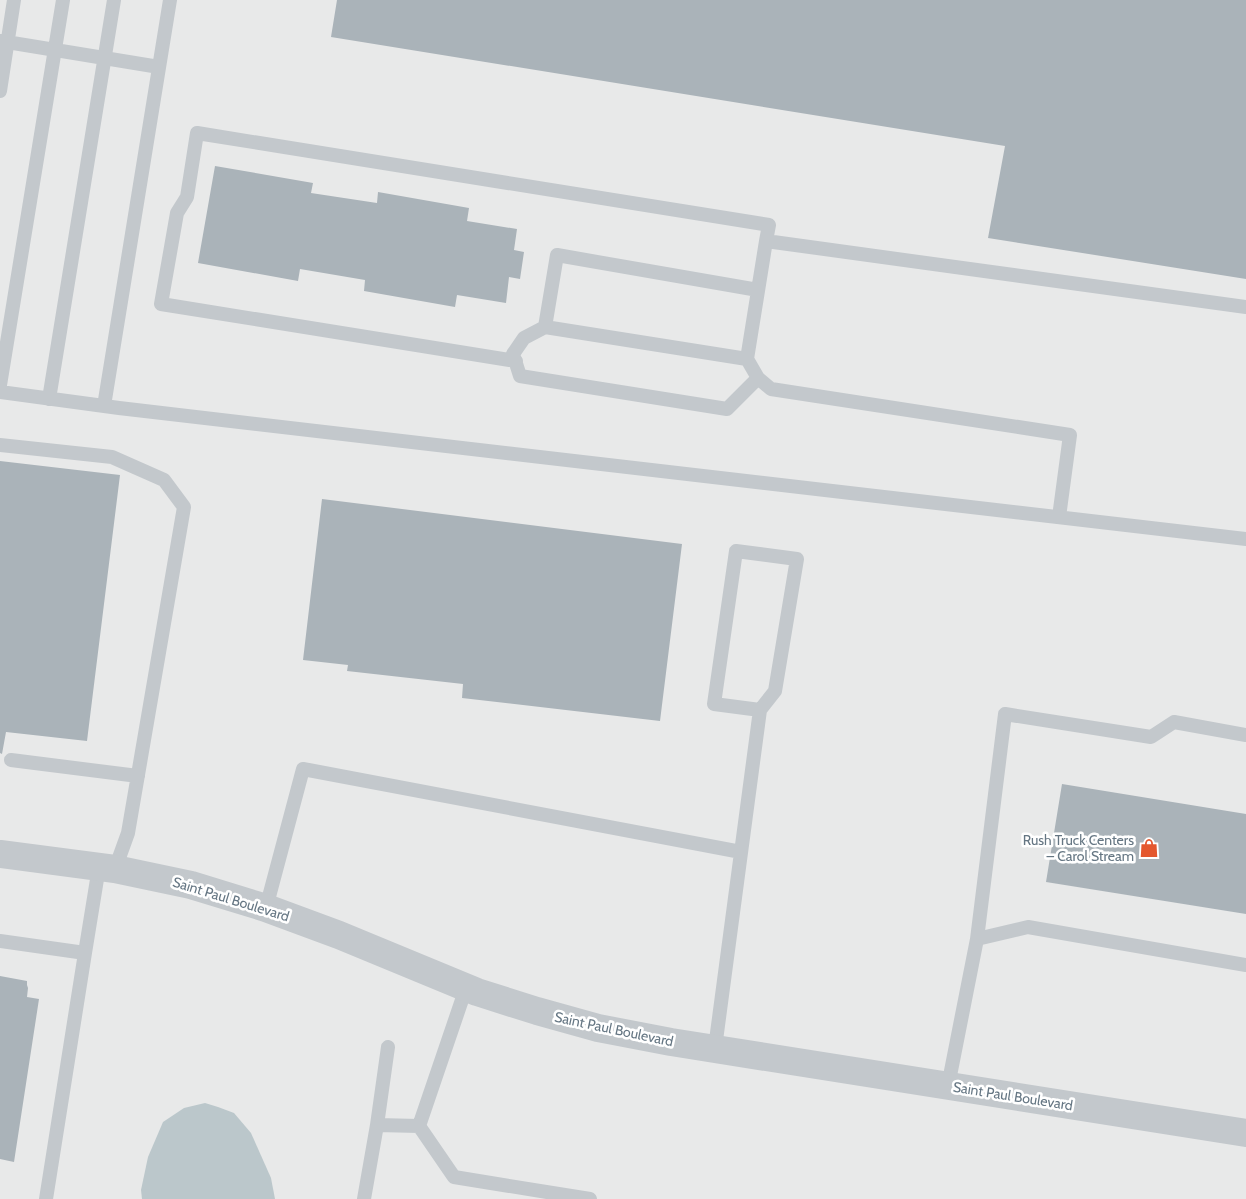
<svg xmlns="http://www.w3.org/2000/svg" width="1246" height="1199" font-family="Cabin,sans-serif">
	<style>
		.built { fill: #e8e9e9 }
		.water { fill: #bbc7cb }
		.building { fill: #aab3b9 }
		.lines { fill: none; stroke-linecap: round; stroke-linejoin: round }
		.lane { stroke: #c3c8cc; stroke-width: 14 }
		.street { stroke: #c3c8cc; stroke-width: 28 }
		.labels { text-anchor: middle; stroke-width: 5; stroke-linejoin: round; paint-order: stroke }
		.poi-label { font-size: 14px; fill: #657683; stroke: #fff; text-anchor: end }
		.street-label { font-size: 14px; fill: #657683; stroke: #fff }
	</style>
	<rect width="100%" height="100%" fill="#fafaf8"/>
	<!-- built -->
	<path class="built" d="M 0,0 L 1246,0 L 1246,1199 L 0,1199 Z"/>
	<!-- water -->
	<path class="water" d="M 205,1103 L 218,1107 L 234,1113 L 251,1133 L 271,1178 L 275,1199 L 142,1199 L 141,1190 L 148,1157 L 163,1122 L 184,1108 Z"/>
	<!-- building -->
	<path class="building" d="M 337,0 L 1246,0 L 1246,279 L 988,238 L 1005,146 L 331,37 Z
		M 215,166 L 313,183 L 311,193 L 377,203 L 378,192 L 469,208 L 467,221 L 517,229 L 514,250 L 524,252 L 520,279 L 509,277 L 506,303 L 457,295 L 455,307 L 364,291 L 365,280 L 300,269 L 298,281 L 198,263 Z
		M 0,461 L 120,475 L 87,741 L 6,732 L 2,754 L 0,753 Z
		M 322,499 L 682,544 L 660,721 L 462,698 L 463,684 L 347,671 L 348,665 L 303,660 Z
		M 1062,784 L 1246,814 L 1246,914 L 1046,882 Z
		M 0,976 L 27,981 L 27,985 L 28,988 L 27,997 L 39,999 L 14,1162 L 0,1159 Z"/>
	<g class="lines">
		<!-- lane -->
		<path class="lane" d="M 0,41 L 159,67
			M 0,91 L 14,0
			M 545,327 L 524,338 L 513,354 L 520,376 L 727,409 L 758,378
			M 747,359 L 545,327 L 557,255 L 758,290
			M 516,361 L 161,304 L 177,213 L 187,197 L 197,133 L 769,225 L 766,241
			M 0,385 L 63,0
			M 0,392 L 119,408 L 1246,539
			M 49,399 L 114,0
			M 104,406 L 170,0
			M 0,445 L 112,457 L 164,480 L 184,507 L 128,833 L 115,869
			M 1059,517 L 1070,435 L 771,389 L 758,378 L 747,359 L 766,241 L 1246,307
			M 11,760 L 138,776
			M 266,908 L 303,769 L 741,852
			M 977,939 L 1028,927 L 1246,965
			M 0,941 L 85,953 L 99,867
			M 466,988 L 419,1126 L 454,1177 L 590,1199
			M 715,1048 L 760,710 L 714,704 L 736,551 L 797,559 L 775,691 L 760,710
			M 948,1086 L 977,939 L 1005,714 L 1151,737 L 1174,722 L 1246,735
			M 377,1125 L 388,1047
			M 46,1199 L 85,953
			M 364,1199 L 377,1125 L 419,1126"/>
		<!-- street -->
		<path class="street" d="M 0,854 L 115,869 L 191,885 L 266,908 L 339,935 L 477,992 L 537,1011 L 598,1028 L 671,1042 L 1246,1133"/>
	</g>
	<!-- icons -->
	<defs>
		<g id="shop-bare" transform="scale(1.5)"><path d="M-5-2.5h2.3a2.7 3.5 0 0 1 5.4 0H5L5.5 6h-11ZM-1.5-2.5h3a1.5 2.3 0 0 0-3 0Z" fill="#e4572e" stroke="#fff" stroke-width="2.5" paint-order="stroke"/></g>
	</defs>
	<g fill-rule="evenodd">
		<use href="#shop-bare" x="1149" y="848"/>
	</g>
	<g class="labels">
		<!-- poi labels -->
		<g class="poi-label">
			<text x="1134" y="845">Rush Truck Centers<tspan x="1134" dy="16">– Carol Stream</tspan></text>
		</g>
		<!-- street labels -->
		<g class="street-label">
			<text transform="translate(231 899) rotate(17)" y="5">Saint Paul Boulevard</text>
			<text transform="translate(614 1029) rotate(12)" y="5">Saint Paul Boulevard</text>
			<text transform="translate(1013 1096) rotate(9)" y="5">Saint Paul Boulevard</text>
		</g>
	</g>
</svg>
